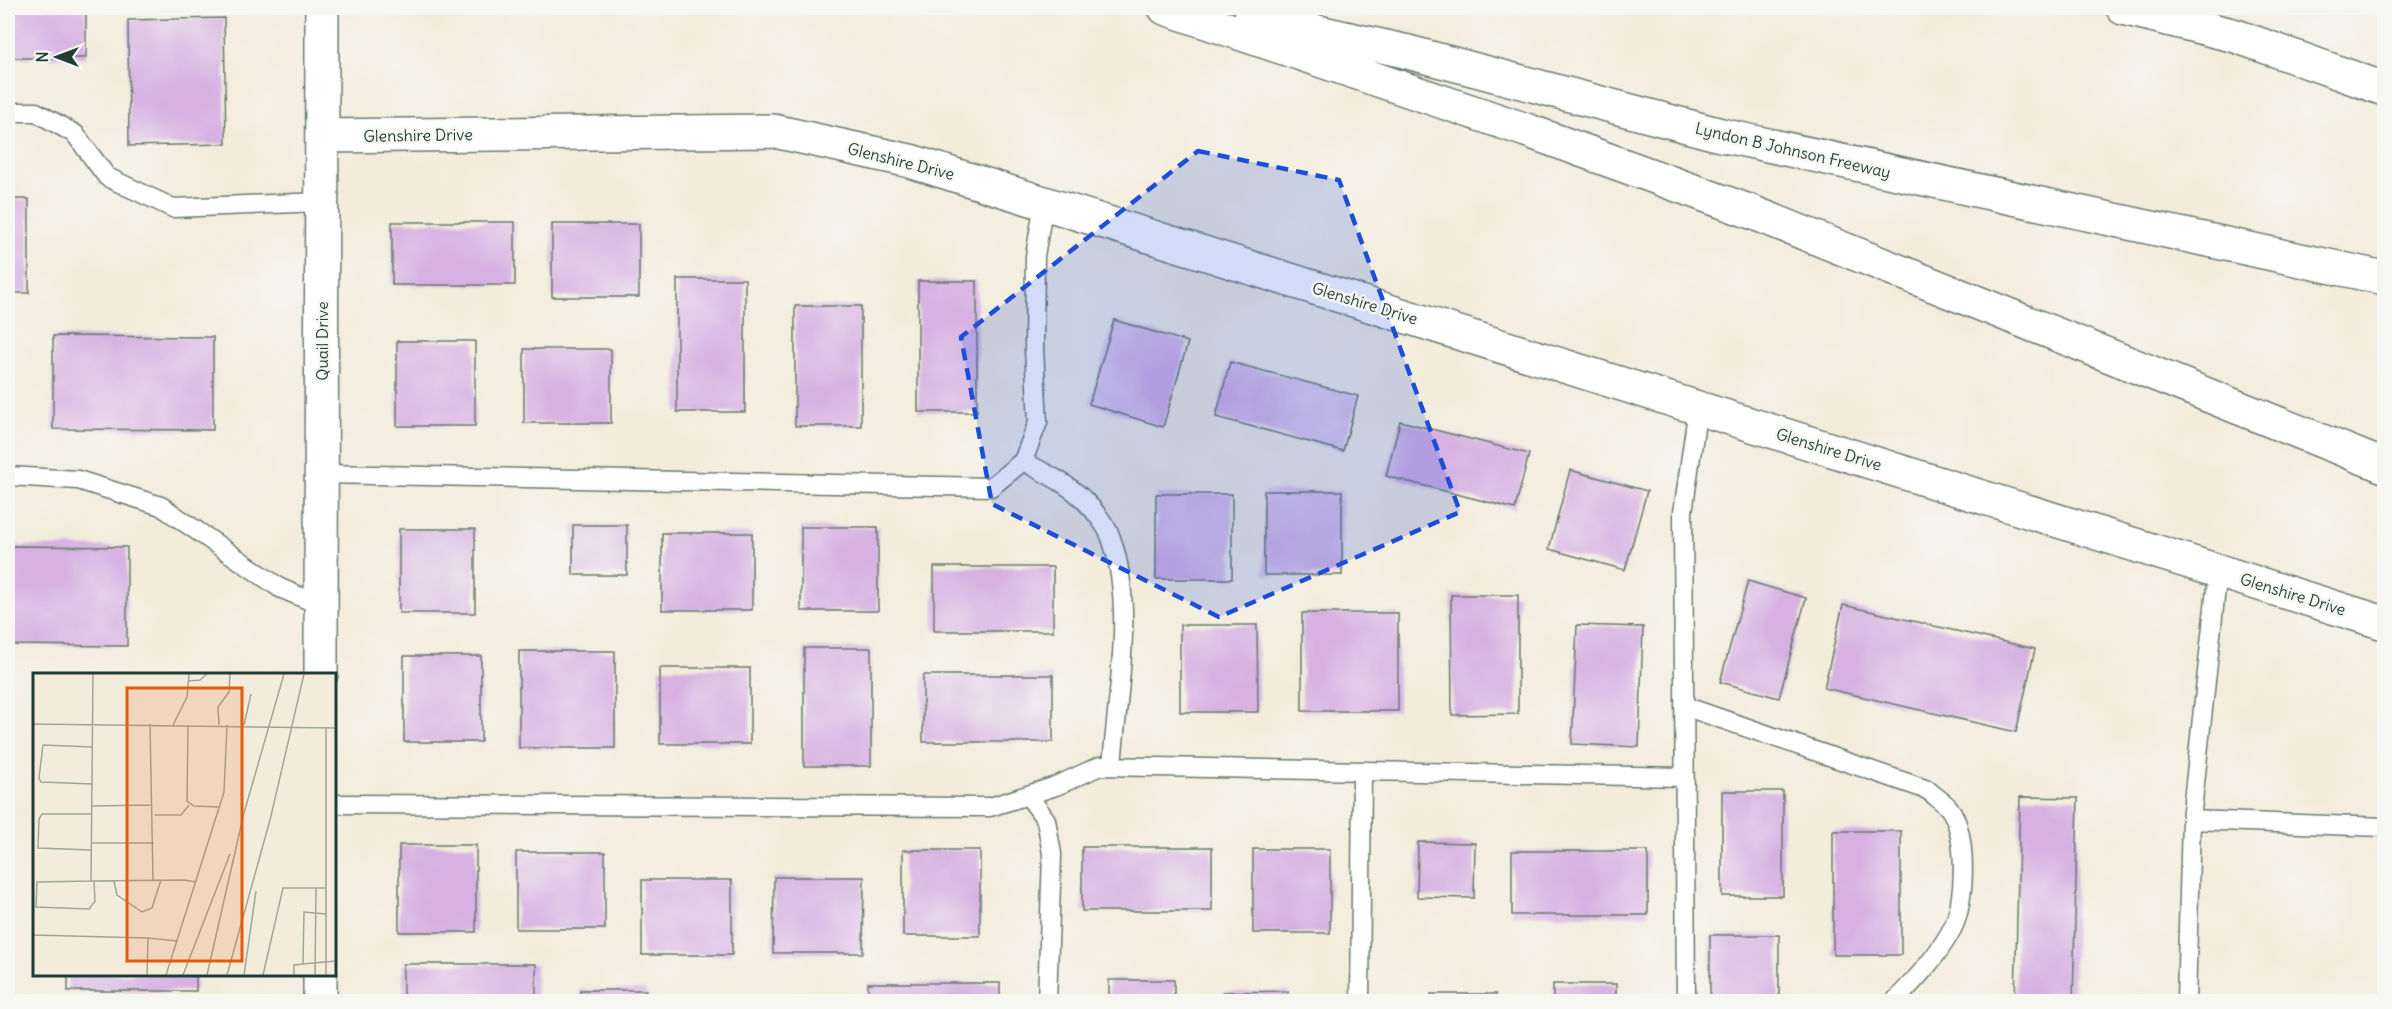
<svg xmlns="http://www.w3.org/2000/svg" width="2392" height="1009" font-family="Delius,sans-serif">
	<style>
		.building { fill: #d6b1e2 }
		.lines { fill: none; stroke-linecap: round; stroke-linejoin: round }
		.service-casing { stroke: #697a6e; stroke-width: 21 }
		.minor-casing { stroke: #697a6e; stroke-width: 36 }
		.tertiary-casing { stroke: #697a6e; stroke-width: 36 }
		.motorway-casing { stroke: #697a6e; stroke-width: 36 }
		.service { stroke: #fff; stroke-width: 18 }
		.minor { stroke: #fff; stroke-width: 33 }
		.tertiary { stroke: #fff; stroke-width: 33 }
		.motorway { stroke: #fff; stroke-width: 33 }
		.marked { fill: #1d4ed8; fill-opacity: 0.2; stroke: #1d4ed8; stroke-width: 4.5; stroke-dasharray: 12 8; stroke-linejoin: round }
		.labels { text-anchor: middle; stroke-width: 5; stroke-linejoin: round; paint-order: stroke }
		.street-label { font-size: 16px; fill: #1f3d34; stroke: #f6f6f2 }
		.inset-road { fill: none; stroke: #9ea698; stroke-width: 1.5 }
		.view { fill: #e8590c; fill-opacity: 0.15; stroke: #e8590c; stroke-width: 3 }
		.inset-edge { fill: none; stroke: #1f3d34; stroke-width: 3 }
	</style>
	<rect width="100%" height="100%" fill="#f6f6f2"/>
	<filter id="ink" filterUnits="userSpaceOnUse"><feTurbulence type="fractalNoise" baseFrequency=".0167" numOctaves="2"/><feDisplacementMap in="SourceGraphic" scale="12" xChannelSelector="R" yChannelSelector="G"/><feConvolveMatrix kernelMatrix="1 2 1 2 8 2 1 2 1" color-interpolation-filters="sRGB"/></filter>
	<filter id="wash" filterUnits="userSpaceOnUse"><feTurbulence type="fractalNoise" baseFrequency=".008" numOctaves="4" result="noise"/><feDisplacementMap in="SourceGraphic" scale="24" xChannelSelector="R" yChannelSelector="G"/><feGaussianBlur stdDeviation="1.35" result="paint"/><feColorMatrix in="noise" values="0 0 0 0 0 0 0 0 0 0 0 0 0 0 0 0 0 1.4 0 .05"/><feComposite in="paint" operator="in"/></filter>
	<g filter="url(#wash)">
		<rect width="100%" height="100%" fill="#f3ecdb"/>
		<g id="blocks">
			<!-- building -->
			<path class="building" d="M 8,8 L 86,8 L 86,58 L 8,58 Z
				M 224,18 L 226,144 L 129,146 L 128,20 Z
				M 8,199 L 29,199 L 29,293 L 8,293 Z
				M 392,222 L 515,222 L 515,285 L 392,285 Z
				M 552,224 L 639,224 L 639,297 L 552,297 Z
				M 677,279 L 745,279 L 745,412 L 677,412 Z
				M 918,281 L 977,281 L 977,412 L 918,412 Z
				M 795,306 L 861,306 L 861,426 L 795,426 Z
				M 1114,320 L 1188,342 L 1163,427 L 1089,404 Z
				M 53,336 L 213,337 L 213,430 L 53,429 Z
				M 397,341 L 475,341 L 475,426 L 397,426 Z
				M 524,349 L 611,349 L 611,423 L 524,423 Z
				M 1230,362 L 1358,396 L 1343,451 L 1216,417 Z
				M 1400,421 L 1529,454 L 1515,509 L 1386,476 Z
				M 1570,470 L 1647,491 L 1625,570 L 1549,549 Z
				M 1264,491 L 1342,491 L 1342,575 L 1264,575 Z
				M 1156,494 L 1232,494 L 1232,579 L 1156,579 Z
				M 573,525 L 627,525 L 627,575 L 573,575 Z
				M 801,527 L 878,527 L 878,611 L 801,611 Z
				M 399,529 L 475,529 L 475,613 L 399,613 Z
				M 662,533 L 752,533 L 752,610 L 662,610 Z
				M 8,546 L 127,547 L 127,646 L 8,645 Z
				M 934,567 L 1053,567 L 1053,631 L 934,631 Z
				M 1748,581 L 1806,598 L 1779,698 L 1720,682 Z
				M 1451,595 L 1518,595 L 1518,714 L 1452,715 Z
				M 1843,605 L 2035,649 L 2016,732 L 1824,688 Z
				M 1302,613 L 1398,613 L 1398,711 L 1302,711 Z
				M 1180,625 L 1257,625 L 1258,712 L 1180,712 Z
				M 1577,625 L 1643,627 L 1639,747 L 1572,744 Z
				M 804,648 L 871,648 L 871,766 L 804,766 Z
				M 519,651 L 615,651 L 615,748 L 519,748 Z
				M 404,656 L 481,656 L 481,742 L 404,742 Z
				M 660,668 L 750,668 L 750,744 L 660,744 Z
				M 923,675 L 1053,675 L 1053,742 L 923,742 Z
				M 1722,791 L 1783,791 L 1783,896 L 1722,896 Z
				M 2020,797 L 2078,798 L 2073,1001 L 2015,1000 Z
				M 1833,831 L 1901,831 L 1901,955 L 1833,955 Z
				M 1418,842 L 1475,843 L 1474,898 L 1417,897 Z
				M 399,845 L 476,845 L 476,932 L 399,932 Z
				M 1082,847 L 1212,847 L 1212,911 L 1082,911 Z
				M 1253,849 L 1330,849 L 1330,933 L 1253,933 Z
				M 903,850 L 980,850 L 980,936 L 903,936 Z
				M 1512,851 L 1648,851 L 1648,915 L 1512,915 Z
				M 516,852 L 605,852 L 605,929 L 516,929 Z
				M 774,877 L 864,877 L 863,953 L 773,953 Z
				M 642,880 L 732,880 L 732,955 L 642,955 Z
				M 1710,935 L 1779,935 L 1779,1002 L 1710,1002 Z
				M 403,964 L 536,964 L 536,1002 L 403,1002 Z
				M 68,974 L 196,974 L 196,991 L 68,991 Z
				M 1109,980 L 1174,980 L 1174,1002 L 1109,1002 Z
				M 868,983 L 1000,983 L 1000,1002 L 868,1002 Z
				M 1553,984 L 1616,984 L 1616,1002 L 1553,1002 Z
				M 580,990 L 646,990 L 646,1002 L 580,1002 Z
				M 1288,991 L 1288,1002 L 1223,1002 L 1223,992 Z
				M 1431,994 L 1496,994 L 1496,1002 L 1431,1002 Z"/>
		</g>
	</g>
	<g filter="url(#ink)">
		<use href="#blocks" fill-opacity="0" stroke="#697a6e" stroke-width="1.5"/>
		<g class="lines">
			<!-- service casing -->
			<g class="service-casing">
				<path id="service" d="M 8,112 L 36,112 L 75,134 L 107,177 L 173,208 L 322,202
					M 1023,461 C 1044,473 1068,483 1085,501 C 1094,510 1107,526 1111,538 C 1135,605 1117,695 1112,766
					M 322,474 L 991,487 L 1023,461 L 1038,422 L 1034,349 L 1035,256 L 1044,203
					M 8,476 L 78,480 L 161,506 L 280,588 L 322,606
					M 2218,570 L 2191,820 L 2384,827
					M 1684,706 L 1928,790 C 1934,796 1943,801 1949,808 C 1968,832 1966,904 1952,929 C 1938,956 1915,980 1894,1002
					M 1028,795 L 1046,820 L 1052,854 L 1047,1002
					M 334,804 L 990,807 L 1056,786 L 1100,766 L 1684,777
					M 1360,1002 L 1362,771
					M 1686,1002 L 1683,512 L 1698,407
					M 2186,1002 L 2191,820"/>
			</g>
			<!-- minor casing -->
			<g class="minor-casing">
				<path id="minor" d="M 322,136 L 774,131 L 910,161 L 2384,623"/>
			</g>
			<!-- tertiary casing -->
			<g class="tertiary-casing">
				<path id="tertiary" d="M 321,674 L 322,8
					M 320,1002 L 320,974"/>
			</g>
			<!-- motorway casing -->
			<g class="motorway-casing">
				<path id="motorway" d="M 1165,8 L 1526,130 L 1754,213 L 2384,466
					M 2123,8 L 2236,36 L 2384,89
					M 1251,17 L 1404,51 L 1721,135 L 2384,278"/>
			</g>
			<!-- service -->
			<use href="#service" class="service"/>
			<!-- minor -->
			<use href="#minor" class="minor"/>
			<!-- tertiary -->
			<use href="#tertiary" class="tertiary"/>
			<!-- motorway -->
			<use href="#motorway" class="motorway"/>
		</g>
	</g>
	<!-- marked area -->
	<path class="marked" d="M 1198,151 L 1339,180 L 1460,512 L 1219,617 L 992,504 L 961,337 Z"/>
	<g class="labels">
		<!-- street labels -->
		<g class="street-label">
			<text transform="translate(418 135) rotate(-1)" y="6">Glenshire Drive</text>
			<text transform="translate(1793 150) rotate(13)" y="6">Lyndon B Johnson Freeway</text>
			<text transform="translate(901 161) rotate(14)" y="6">Glenshire Drive</text>
			<text transform="translate(1365 303) rotate(17)" y="6">Glenshire Drive</text>
			<text transform="translate(322 341) rotate(-90)" y="6">Quail Drive</text>
			<text transform="translate(1829 449) rotate(17)" y="6">Glenshire Drive</text>
			<text transform="translate(2293 594) rotate(17)" y="6">Glenshire Drive</text>
		</g>
	</g>
	<!-- overview -->
	<g transform="translate(33 673)">
		<rect width="303" height="303" fill="#f3ecdb"/>
		<path class="inset-road" d="M 155,8 L 167,7 L 174,1M 0,51 L 303,55M 117,51 L 120,207M 140,52 L 154,24 L 156,1M 155,52 L 154,128 L 161,133 L 186,134M 186,52 L 185,34 L 196,19 L 197,1M 211,52 L 218,21M 293,54 L 293,302M 59,111 L 8,109 L 6,105 L 10,72 L 59,74M 58,133 L 118,132M 122,142 L 148,142 L 156,132M 58,170 L 121,170M 58,177 L 5,175 L 6,146 L 9,141 L 58,141M 58,208 L 60,1M 61,208 L 62,228 L 56,236 L 3,234 L 4,209 L 58,208 L 151,207 L 163,209M 81,208 L 84,222 L 109,239 L 119,235 L 128,207M 0,262 L 115,265M 270,291 L 303,288M 114,302 L 115,265 L 144,268M 133,302 L 191,119 L 194,52M 150,302 L 197,181M 174,302 L 211,140 L 251,1M 194,302 L 237,147 L 271,1M 211,302 L 223,218M 230,302 L 250,215 L 293,215M 261,302 L 261,292 L 270,291 L 271,239 L 293,241M 282,302 L 283,215"/>
		<path class="view" d="M 94,15 L 209,15 L 209,288 L 94,288 Z"/>
		<rect width="303" height="303" class="inset-edge"/>
	</g>
	<!-- margin -->
	<rect width="2392" height="1009" fill="none" stroke="#f6f6f2" stroke-width="30"/>
	<!-- north arrow -->
	<g transform="translate(57 57) rotate(270)" stroke="#f6f6f2" stroke-width="4.5" paint-order="stroke">
	<path d="M0-4.5L10 22L0 15L-10 22Z" fill="#1f3d34"/>
	<text y="-9" font-size="16" font-weight="bold" text-anchor="middle" fill="#1f3d34">N</text>
	</g>
</svg>
